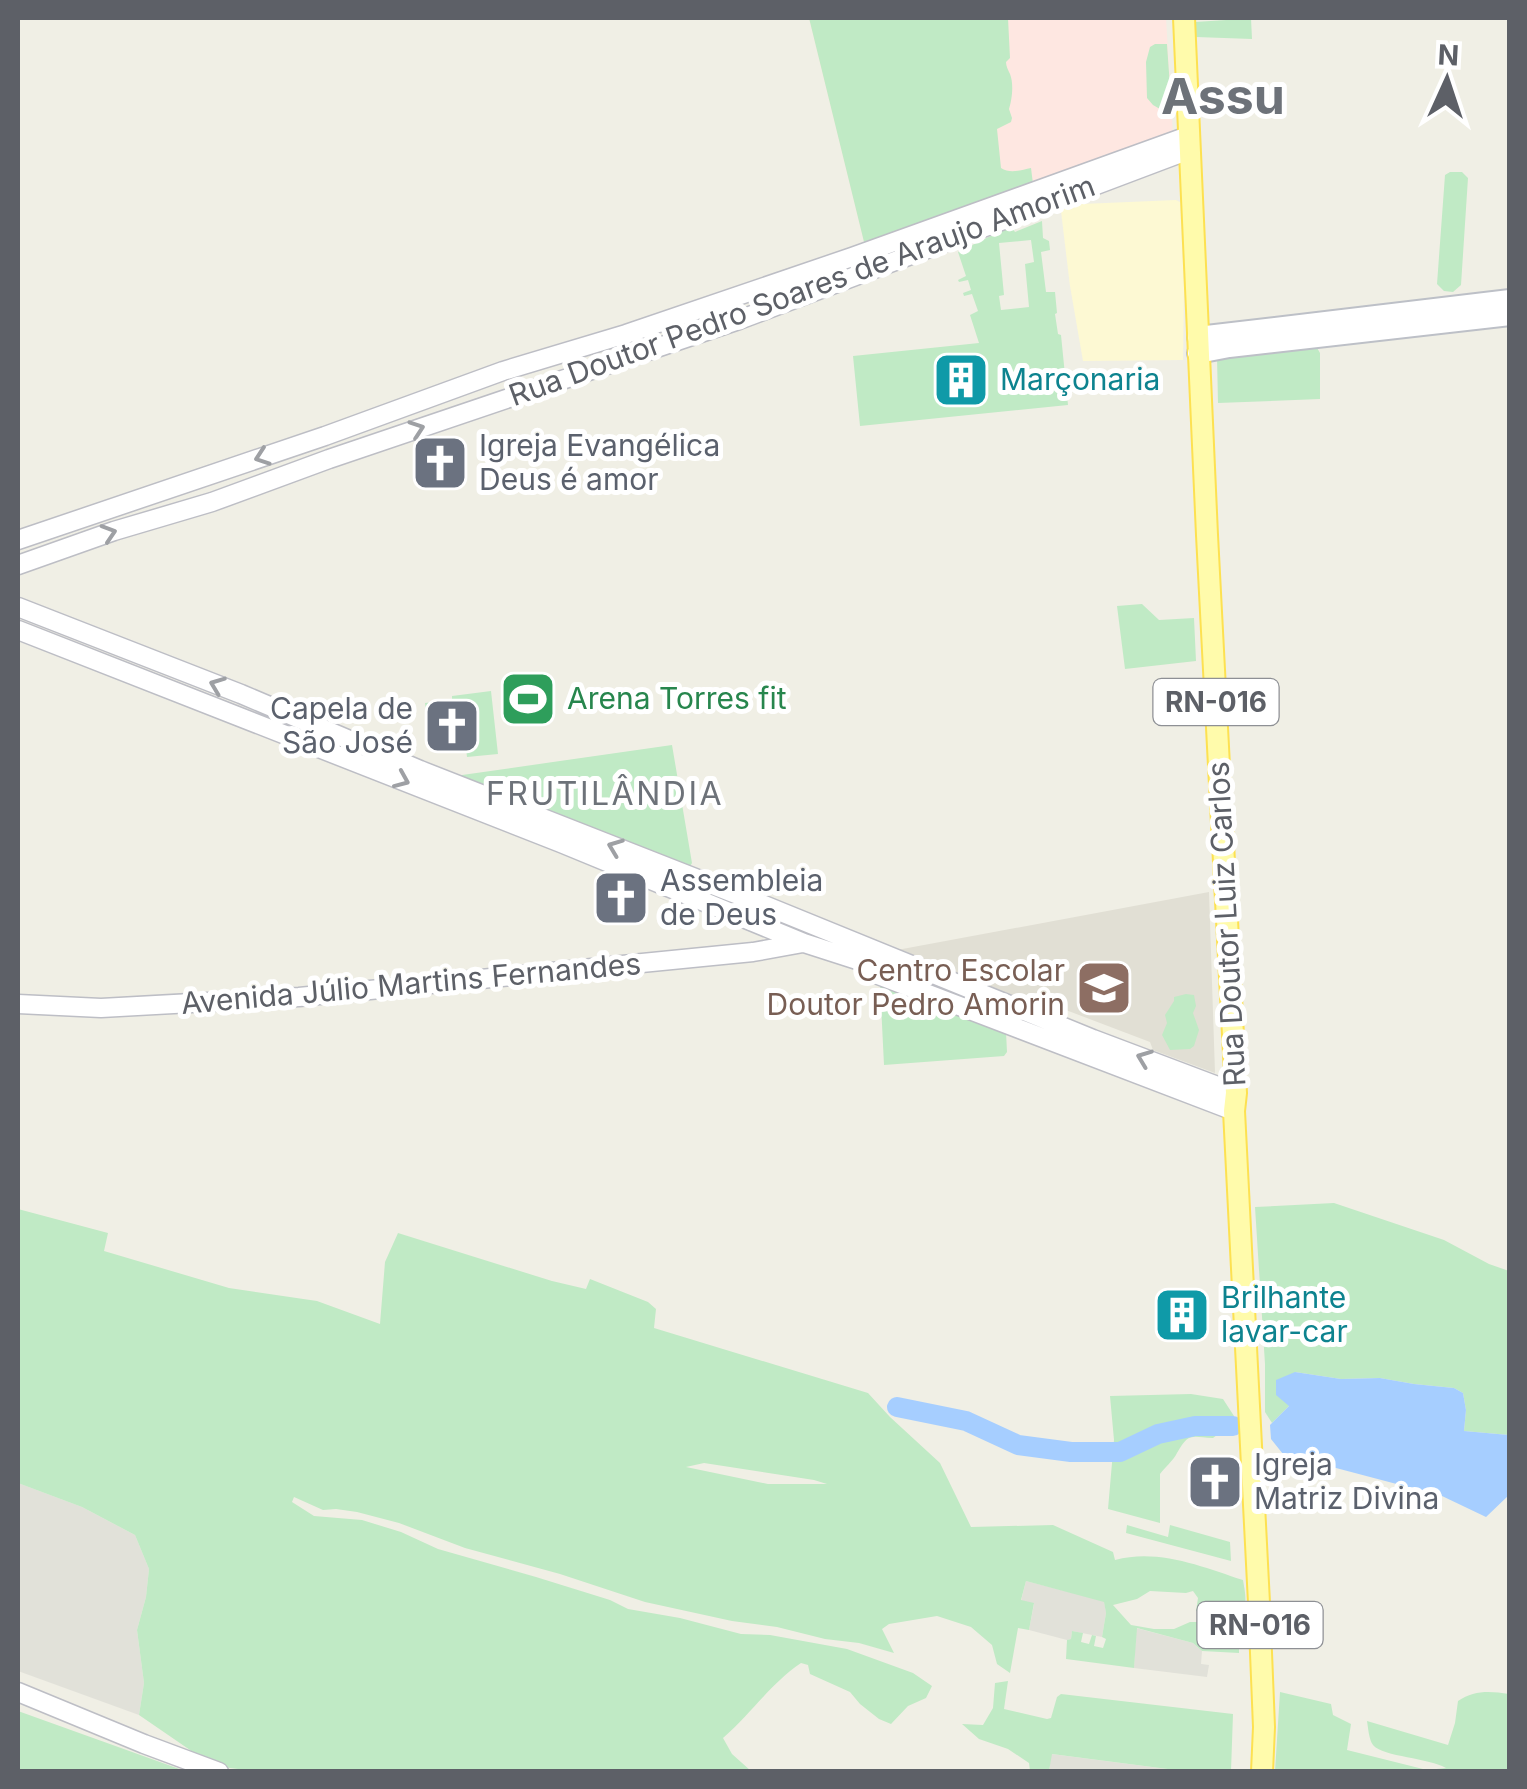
<svg xmlns="http://www.w3.org/2000/svg" width="1527" height="1789" font-family="Inter,sans-serif">
	<style>
		.industrial { fill: #e1e1d9 }
		.education { fill: #e1dfd4 }
		.medical { fill: #fee7e1 }
		.green { fill: #c0eac5; fill-rule: evenodd }
		.sand { fill: #fdf9d3 }
		.water { fill: #a6ceff }
		.lines { fill: none; stroke-linecap: round; stroke-linejoin: round }
		.river { stroke: #a6ceff; stroke-width: 20 }
		.tertiary-casing { stroke: #bdbec5; stroke-width: 21 }
		.secondary-casing { stroke: #bdc0c7; stroke-width: 24 }
		.primary-casing { stroke: #fde151; stroke-width: 24 }
		.tertiary { stroke: #fff; stroke-width: 18 }
		.secondary { stroke: #fff; stroke-width: 20 }
		.primary { stroke: #fffbab; stroke-width: 20 }
		.oneway { stroke: #9ea0a4 }
		.labels { text-anchor: middle; stroke-width: 10; stroke-linejoin: round; paint-order: stroke }
		.shield { fill: #fff; stroke: #8e9095; stroke-width: 2.5 }
		.shield-label { font-size: 28px; font-weight: bold; fill: #5d6067 }
		.street-label { font-size: 30px; fill: #5d6067; stroke: #fff }
		.culture-label { font-size: 30px; fill: #0d838f; stroke: #fff; text-anchor: start }
		.worship-label { font-size: 30px; fill: #5b616d; stroke: #fff; text-anchor: start }
		.leisure-label { font-size: 30px; fill: #27864d; stroke: #fff; text-anchor: start }
		.education-label { font-size: 30px; fill: #785e54; stroke: #fff; text-anchor: end }
		.neighbourhood-label { font-size: 32px; letter-spacing: 2.5px; fill: #6d7279; stroke: #fff }
		.town-label { font-size: 50px; font-weight: bold; fill: #6d7279; stroke: #fff }
	</style>
	<rect width="100%" height="100%" fill="#f0efe5"/>
	<!-- industrial -->
	<path class="industrial" d="M 18,1483 L 82,1507 L 135,1535 L 149,1569 L 146,1597 L 137,1630 L 144,1683 L 139,1715 L 18,1671 Z
		M 1026,1581 L 1104,1601 L 1106,1613 L 1102,1637 L 1072,1631 L 1071,1639 L 1067,1640 L 1029,1630 L 1034,1604 L 1021,1601 Z
		M 1136,1628 L 1193,1643 L 1202,1651 L 1201,1664 L 1209,1665 L 1207,1677 L 1134,1668 Z
		M 1051,1754 L 1183,1771 L 1049,1772 Z"/>
	<!-- education -->
	<path class="education" d="M 1209,892 L 1215,1073 L 1153,1050 L 1150,1042 L 1029,996 L 1021,999 L 897,950 Z"/>
	<!-- medical -->
	<path class="medical" d="M 809,18 L 1166,18 L 1173,135 L 864,242 Z"/>
	<!-- green -->
	<path class="green" d="M 809,18 L 1008,18 L 1010,58 L 1006,62 C 1006,66 1008,70 1010,74 C 1014,84 1012,100 1009,109 L 1012,118 L 1011,122 L 997,129 L 1001,168 C 1010,174 1021,170 1031,168 L 1033,184 L 864,242 Z
		M 1227,18 L 1251,18 L 1252,39 L 1196,37 L 1195,22 L 1226,20 Z
		M 1155,44 L 1167,44 L 1172,116 L 1153,105 L 1147,98 L 1146,62 L 1150,47 Z
		M 1450,172 L 1462,172 L 1468,178 L 1461,285 L 1453,292 L 1444,291 L 1437,284 L 1445,175 Z
		M 1042,221 L 1043,238 L 1049,241 L 1050,250 L 1041,252 L 1046,292 L 1055,292 L 1057,313 L 1055,314 L 1058,334 L 1061,335 L 1068,405 L 860,426 L 853,356 L 979,343 L 970,315 L 978,311 L 972,294 L 964,296 L 963,293 L 971,290 L 968,280 L 959,282 L 958,280 L 966,276 L 958,252 L 1011,226 L 1015,232 ZM 1031,240 L 1034,262 L 1025,264 L 1029,307 L 1001,310 L 999,296 L 1004,295 L 999,243 Z
		M 1316,346 L 1320,353 L 1320,399 L 1218,403 L 1217,357 Z
		M 1142,604 L 1159,620 L 1194,618 L 1196,661 L 1125,669 L 1117,606 Z
		M 491,691 L 498,754 L 467,757 L 463,722 L 428,725 L 425,703 L 452,700 L 452,696 Z
		M 672,745 L 692,863 L 689,868 L 455,776 Z
		M 880,984 L 1006,1032 L 1007,1052 L 1004,1056 L 884,1065 Z
		M 1186,994 L 1194,995 L 1196,1006 L 1193,1013 L 1199,1030 L 1194,1046 L 1190,1049 L 1170,1050 L 1162,1035 L 1167,1023 L 1165,1015 L 1174,1001 L 1174,997 Z
		M 1334,1203 L 1444,1240 L 1489,1264 L 1509,1271 L 1509,1435 L 1464,1431 L 1466,1410 L 1463,1393 L 1454,1388 L 1414,1384 L 1380,1378 L 1341,1379 L 1295,1372 L 1289,1406 L 1272,1423 L 1265,1412 L 1265,1364 L 1255,1207 Z
		M 18,1209 L 108,1233 L 104,1251 L 229,1288 L 317,1301 L 380,1324 L 385,1262 L 398,1233 L 552,1281 L 586,1289 L 590,1279 L 648,1302 L 656,1309 L 654,1328 L 868,1393 L 890,1417 L 940,1463 L 971,1527 L 1053,1525 L 1113,1552 L 1115,1560 C 1158,1548 1203,1567 1243,1580 C 1245,1593 1250,1610 1235,1617 L 1196,1611 L 1198,1598 L 1193,1591 L 1186,1593 L 1150,1591 L 1137,1599 L 1113,1605 L 1131,1625 L 1154,1629 L 1174,1629 L 1190,1622 L 1226,1622 L 1239,1630 L 1239,1653 L 1202,1651 L 1193,1643 L 1137,1628 L 1134,1668 L 1066,1659 L 1067,1640 L 1071,1639 L 1072,1631 L 1083,1633 L 1081,1642 L 1089,1644 L 1092,1635 L 1096,1636 L 1094,1646 L 1103,1648 L 1106,1639 L 1102,1637 L 1106,1613 L 1104,1602 L 1026,1581 L 1021,1600 L 1034,1603 L 1029,1630 L 1018,1628 L 1010,1673 L 997,1664 L 992,1645 L 971,1627 L 937,1616 L 889,1624 L 882,1629 L 894,1653 L 859,1643 L 825,1639 L 777,1627 L 732,1621 L 645,1602 L 560,1574 L 465,1548 L 399,1523 L 357,1512 L 336,1509 L 323,1510 L 294,1497 L 292,1502 L 314,1516 L 362,1520 L 401,1532 L 438,1549 L 536,1577 L 610,1600 L 628,1609 L 680,1618 L 741,1634 L 770,1635 L 847,1649 L 913,1673 L 932,1686 L 926,1698 L 908,1706 L 891,1724 L 879,1719 L 860,1704 L 850,1692 L 810,1674 L 808,1665 L 801,1663 C 771,1683 751,1714 723,1738 L 732,1754 L 751,1771 L 261,1772 L 206,1765 L 190,1750 L 139,1715 L 144,1683 L 137,1630 L 146,1597 L 149,1569 L 135,1535 L 82,1507 L 18,1483 ZM 704,1463 L 814,1480 L 827,1484 L 768,1484 L 686,1467 Z
		M 1191,1394 L 1223,1399 L 1234,1416 L 1233,1423 L 1213,1438 C 1191,1437 1189,1432 1177,1453 C 1173,1461 1165,1467 1160,1474 L 1160,1523 L 1108,1509 L 1114,1440 L 1110,1396 Z
		M 1127,1525 L 1168,1537 L 1170,1525 L 1230,1542 L 1231,1561 L 1126,1533 Z
		M 1008,1681 L 1004,1709 L 1047,1719 L 1051,1718 L 1057,1697 L 1061,1694 L 1233,1714 L 1231,1771 L 1183,1771 L 1052,1754 L 1049,1771 L 1030,1771 L 1029,1763 L 1008,1749 L 979,1739 L 962,1724 L 983,1725 L 993,1708 L 995,1683 Z
		M 1280,1692 L 1331,1704 L 1333,1715 L 1351,1724 L 1347,1750 L 1427,1770 L 1446,1768 C 1430,1758 1383,1757 1373,1745 C 1369,1740 1368,1727 1367,1721 L 1448,1745 L 1455,1723 L 1458,1701 C 1474,1690 1490,1691 1509,1694 L 1509,1771 L 1275,1771 Z
		M 18,1711 L 185,1771 L 18,1771 Z"/>
	<!-- sand -->
	<path class="sand" d="M 1176,200 L 1180,202 L 1184,289 L 1183,360 L 1083,361 L 1070,286 L 1061,211 L 1067,206 L 1082,204 Z"/>
	<!-- water -->
	<path class="water" d="M 1295,1372 L 1341,1379 L 1380,1378 L 1414,1384 L 1454,1388 L 1463,1393 L 1466,1410 L 1464,1431 L 1509,1435 L 1509,1495 L 1486,1517 L 1442,1496 L 1283,1454 L 1271,1439 L 1270,1425 L 1289,1406 L 1276,1395 L 1276,1380 Z"/>
	<g class="lines">
		<!-- river -->
		<path class="river" d="M 897,1407 L 966,1421 L 1018,1445 L 1071,1452 L 1120,1452 L 1158,1434 L 1195,1426 L 1233,1426"/>
		<!-- tertiary casing -->
		<g class="tertiary-casing">
			<path id="tertiary" d="M 18,540 L 325,436 L 503,371 L 626,334 L 852,257 L 1188,136
				M 18,565 L 114,531 L 212,502 L 329,459 L 739,320 L 1189,150
				M 18,607 L 241,694 L 420,770 L 764,905 L 1093,1039 L 1236,1093
				M 18,630 L 561,843 L 804,943 L 860,961 L 873,973 L 1234,1111
				M 18,1004 L 101,1008 L 299,997 L 753,952 L 803,943
				M 18,1692 L 144,1744 L 219,1772"/>
		</g>
		<!-- secondary casing -->
		<g class="secondary-casing">
			<path id="secondary" d="M 1198,337 L 1510,300
				M 1198,353 L 1229,347 L 1510,315"/>
		</g>
		<!-- primary casing -->
		<g class="primary-casing">
			<path id="primary" d="M 1184,18 L 1207,535 L 1236,1093 L 1234,1111 L 1259,1603 L 1264,1727 L 1262,1772"/>
		</g>
		<!-- tertiary -->
		<use href="#tertiary" class="tertiary"/>
		<!-- secondary -->
		<use href="#secondary" class="secondary"/>
		<!-- primary -->
		<use href="#primary" class="primary"/>
	</g>
	<!-- one-way arrows -->
	<defs><path id="oneway-chevron" d="M-2-3.5L2.5 0L-2 3.5" fill="none" stroke-width="1.6" stroke-linecap="round" stroke-linejoin="round" transform="scale(2.5)"/></defs>
	<g class="oneway">
		<use href="#oneway-chevron" transform="translate(417 429) rotate(-19)"/>
		<use href="#oneway-chevron" transform="translate(262 457) rotate(161)"/>
		<use href="#oneway-chevron" transform="translate(109 533) rotate(-18)"/>
		<use href="#oneway-chevron" transform="translate(217 685) rotate(-159)"/>
		<use href="#oneway-chevron" transform="translate(402 780) rotate(23)"/>
		<use href="#oneway-chevron" transform="translate(615 847) rotate(-159)"/>
		<use href="#oneway-chevron" transform="translate(1144 1058) rotate(-159)"/>
	</g>
	<!-- icons -->
	<defs>
		<g id="building-square" transform="scale(2.875)"><rect x="-9" y="-9" width="18" height="18" rx="4" fill="#0f9aa8" stroke="#fff"/><path d="M-4-6H4V6H1V3H-1V6H-4ZM-2.5-4.3h1.7v1.8h-1.7ZM.8-4.3h1.7v1.8H.8ZM-2.5-1h1.7V.8h-1.7ZM.8-1h1.7V.8H.8Z" fill="#fff"/></g>
		<g id="church-square" transform="scale(2.875)"><rect x="-9" y="-9" width="18" height="18" rx="4" fill="#6b7280" stroke="#fff"/><path d="M-1.2-6h2.4v3.5h3.3v2.4h-3.3V6h-2.4V-.1h-3.3v-2.4h3.3Z" fill="#fff"/></g>
		<g id="stadium-square" transform="scale(2.875)"><rect x="-9" y="-9" width="18" height="18" rx="4" fill="#2e9e5b" stroke="#fff"/><path d="M0-5a6.5 5 0 1 0 0 10a6.5 5 0 1 0 0-10ZM-3.5-1.8h7v3.6h-7Z" fill="#fff"/></g>
		<g id="school-square" transform="scale(2.875)"><rect x="-9" y="-9" width="18" height="18" rx="4" fill="#8d6e63" stroke="#fff"/><path d="M0-5L7-2L0 1L-7-2ZM-4 1L0 2.5L4 1V4Q0 6-4 4Z" fill="#fff"/></g>
	</defs>
	<g fill-rule="evenodd">
		<use href="#building-square" x="961" y="380"/>
		<use href="#church-square" x="440" y="463"/>
		<use href="#stadium-square" x="528" y="699"/>
		<use href="#church-square" x="452" y="726"/>
		<use href="#church-square" x="621" y="898"/>
		<use href="#school-square" x="1104" y="988"/>
		<use href="#building-square" x="1182" y="1315"/>
		<use href="#church-square" x="1215" y="1482"/>
	</g>
	<g class="labels">
		<!-- shield labels -->
		<g class="shield">
			<rect x="1153.5" y="679" width="125" height="46" rx="8"/>
			<rect x="1197.5" y="1602" width="125" height="46" rx="8"/>
		</g>
		<g class="shield-label">
			<text x="1216" y="712">RN-016</text>
			<text x="1260" y="1635">RN-016</text>
		</g>
		<!-- street labels -->
		<g class="street-label">
			<text transform="translate(802 291) rotate(-20)" y="10">Rua Doutor Pedro Soares de Araujo Amorim</text>
			<text transform="translate(1227 924) rotate(-93)" y="10">Rua Doutor Luiz Carlos</text>
			<text transform="translate(411 984) rotate(-5)" y="10">Avenida Júlio Martins Fernandes</text>
		</g>
		<!-- culture labels -->
		<g class="culture-label">
			<text x="1000" y="390">Marçonaria</text>
			<text x="1221" y="1308">Brilhante<tspan x="1221" dy="34">lavar-car</tspan></text>
		</g>
		<!-- worship labels -->
		<g class="worship-label">
			<text x="479" y="456">Igreja Evangélica<tspan x="479" dy="34">Deus é amor</tspan></text>
			<text x="413" y="719" text-anchor="end">Capela de<tspan x="413" dy="34">São José</tspan></text>
			<text x="660" y="891">Assembleia<tspan x="660" dy="34">de Deus</tspan></text>
			<text x="1254" y="1475">Igreja<tspan x="1254" dy="34">Matriz Divina</tspan></text>
		</g>
		<!-- leisure labels -->
		<g class="leisure-label">
			<text x="567" y="709">Arena Torres fit</text>
		</g>
		<!-- education labels -->
		<g class="education-label">
			<text x="1065" y="981">Centro Escolar<tspan x="1065" dy="34">Doutor Pedro Amorin</tspan></text>
		</g>
		<!-- neighbourhood labels -->
		<g class="neighbourhood-label">
			<text x="605" y="805">FRUTILÂNDIA</text>
		</g>
		<!-- town labels -->
		<g class="town-label">
			<text x="1223" y="114">Assu</text>
		</g>
	</g>
	<!-- border -->
	<rect width="1527" height="1789" fill="none" stroke="#5d6067" stroke-width="40"/>
	<!-- north arrow -->
	<g transform="translate(1447 80) rotate(3)" stroke="#ffffff" stroke-width="8" paint-order="stroke">
	<path d="M0-8L18 38L0 25L-18 38Z" fill="#5d6067"/>
	<text y="-15" font-size="28" font-weight="bold" text-anchor="middle" fill="#5d6067">N</text>
	</g>
</svg>
